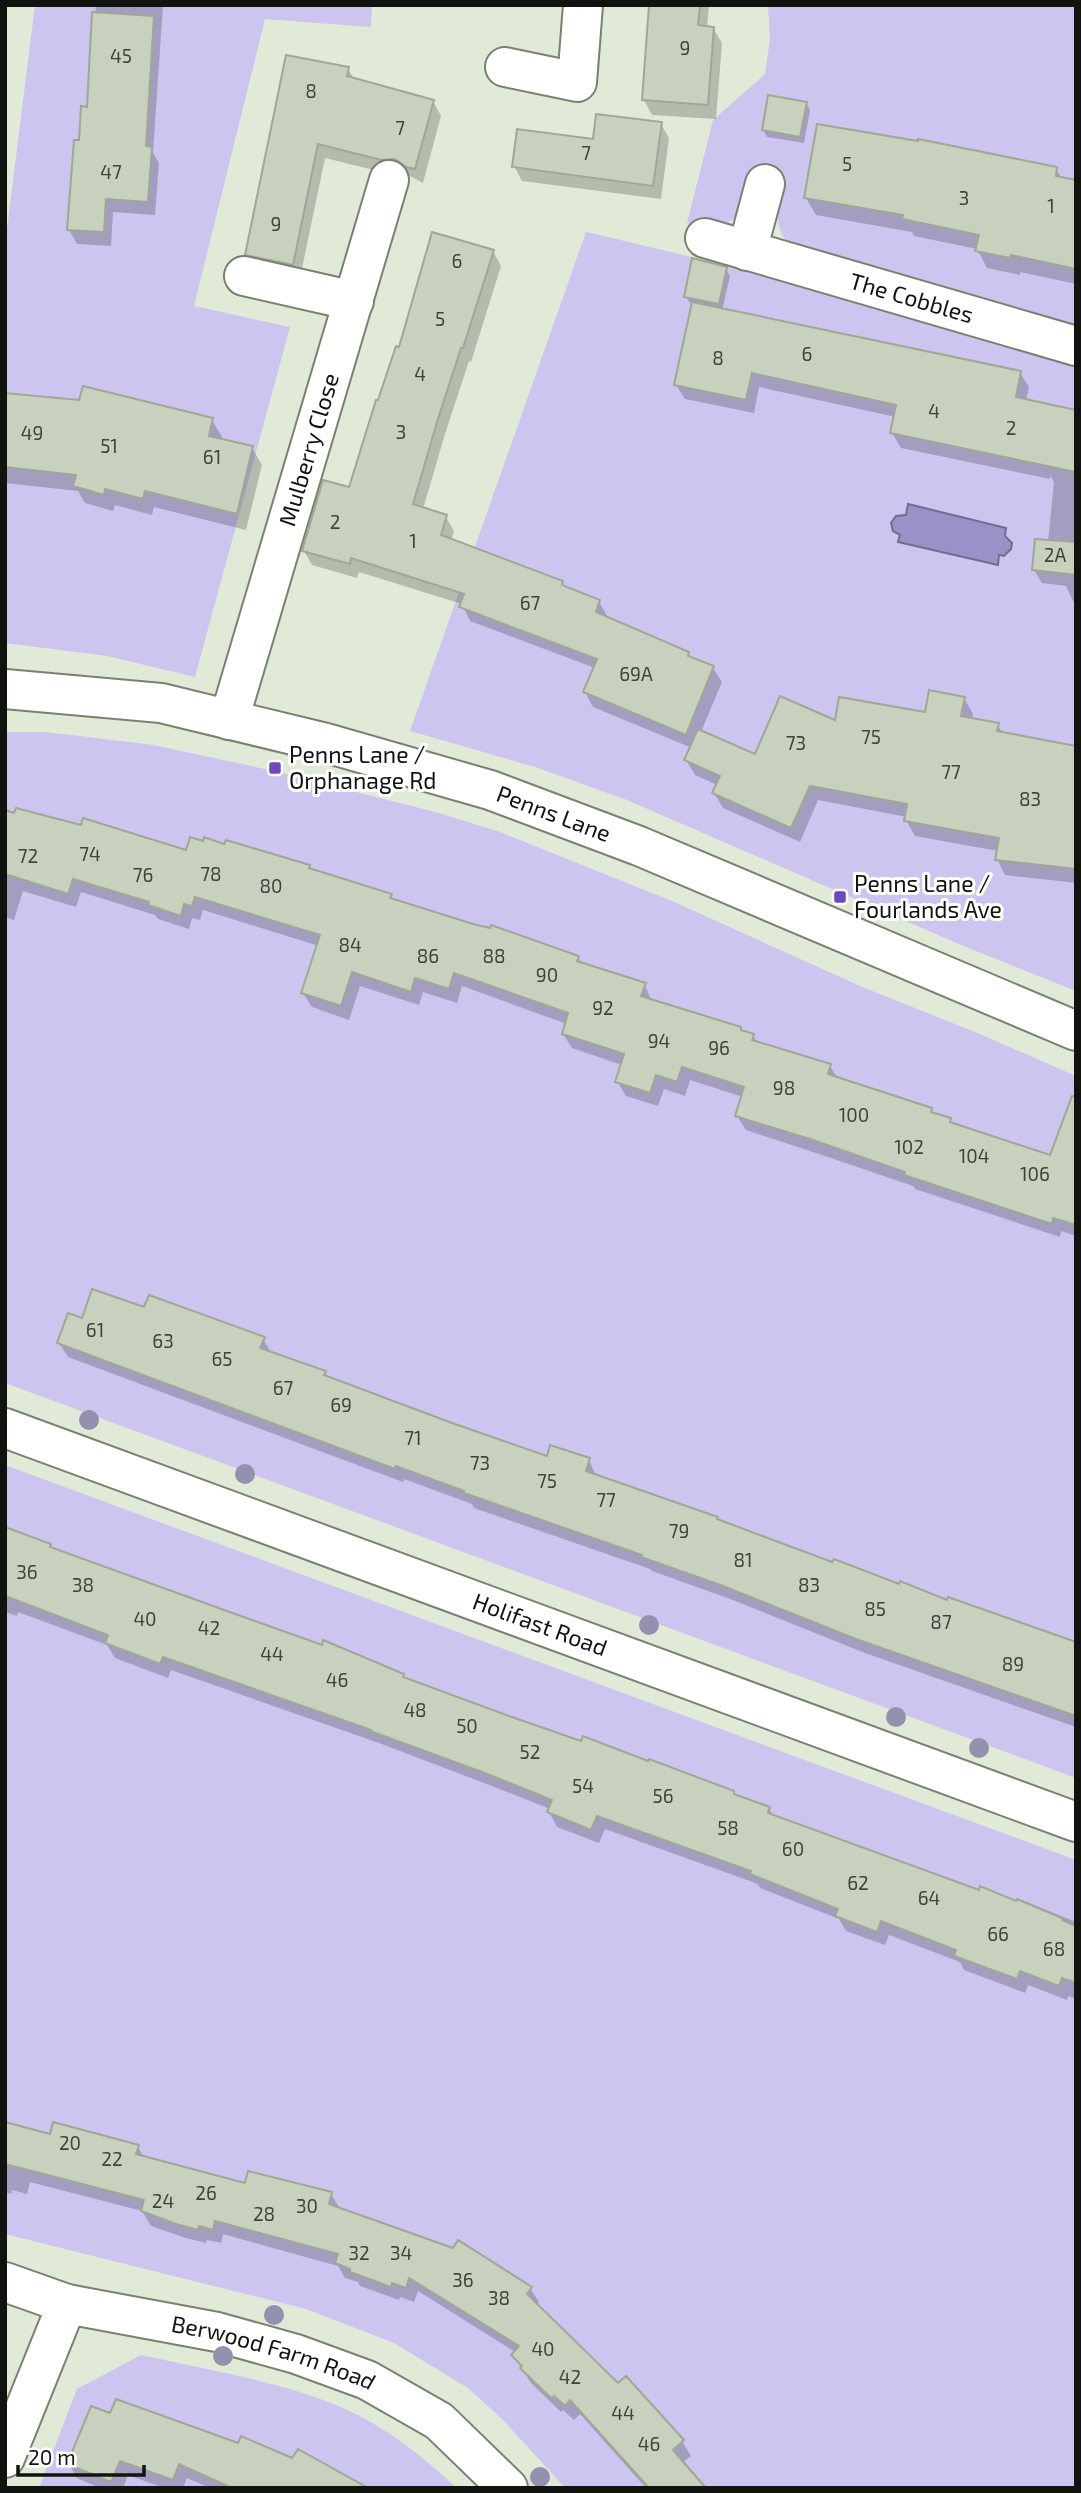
<svg xmlns="http://www.w3.org/2000/svg" width="1081" height="2493" font-family="'Exo 2',sans-serif">
	<style>
		.green { fill: #ccc5ef }
		.water { fill: #9b91c9; stroke: #726c91; stroke-width: 2 }
		.shadow { fill: #0003 }
		.building { fill: #c8d0be; stroke: #9fa795; stroke-width: 2 }
		.lines { fill: none; stroke-linecap: round; stroke-linejoin: round }
		.minor-casing { stroke: #7a8170; stroke-width: 42 }
		.secondary-casing { stroke: #7a8170; stroke-width: 42 }
		.minor { stroke: #fff; stroke-width: 38 }
		.secondary { stroke: #fff; stroke-width: 38 }
		.tree { fill: #9590ae }
		.poi-dot { fill: #6c48c1; stroke: #fff; stroke-width: 2.5 }
		.labels { text-anchor: middle; stroke-width: 6; stroke-linejoin: round; paint-order: stroke }
		.number-label { font-size: 19px; fill: #3f433a }
		.street-label { font-size: 23px; fill: #11140e; stroke: #fff }
		.poi-label { font-size: 23px; fill: #11140e; stroke: #fff; text-anchor: start }
	</style>
	<rect width="100%" height="100%" fill="#e1ead7"/>
	<!-- green -->
	<path class="green" d="M 35,5 L 372,5 L 371,27 L 265,19 L 194,306 L 290,327 L 195,677 L 107,656 L 5,643 L 5,245 Z
		M 768,5 L 1076,5 L 1076,329 L 792,248 C 771,224 777,212 785,184 L 752,173 C 749,184 748,197 744,207 C 735,228 705,228 687,223 L 713,120 L 765,74 L 770,39 Z
		M 586,232 C 751,270 915,314 1076,364 L 1076,991 L 961,945 L 627,800 L 535,767 L 410,731 Z
		M 5,732 L 46,732 L 154,745 L 274,771 L 439,813 L 500,832 L 672,901 L 860,986 L 980,1034 L 1076,1076 L 1076,1778 L 5,1383 Z
		M 5,1465 L 1076,1860 L 1076,2488 L 565,2488 L 502,2419 L 468,2388 L 394,2343 L 306,2309 L 5,2234 Z
		M 141,2355 C 207,2370 281,2381 343,2408 C 386,2427 422,2456 457,2488 L 39,2488 L 77,2389 Z"/>
	<!-- water -->
	<path class="water" d="M 908,504 L 1006,528 L 1005,536 L 1012,543 L 1011,549 L 1004,556 L 999,555 L 998,565 L 898,542 L 900,535 L 893,531 L 891,523 L 896,516 L 906,515 Z"/>
	<!-- shadow -->
	<path class="shadow" d="M 96,5 L 163,5 L 153,153 L 159,163 L 155,215 L 113,212 L 111,246 L 77,244 L 69,230 L 80,142 L 88,108 Z
		M 648,5 L 709,5 L 707,28 L 713,28 L 722,43 L 716,119 L 652,115 L 644,100 L 650,15 Z
		M 348,69 L 354,79 L 433,101 L 441,116 L 423,183 L 404,173 L 390,174 L 325,158 L 300,278 L 255,269 L 247,254 Z
		M 806,103 L 810,110 L 804,143 L 767,137 L 763,130 Z
		M 661,124 L 669,138 L 661,199 L 522,181 L 514,166 L 594,141 Z
		M 1056,169 L 1062,179 L 1076,182 L 1076,284 L 1020,272 L 1020,275 L 987,268 L 977,249 L 914,236 L 912,232 L 816,215 L 806,198 Z
		M 493,251 L 501,266 L 471,362 L 469,361 L 445,434 L 423,509 L 446,517 L 454,531 L 451,541 L 562,583 L 566,589 L 599,602 L 607,616 L 606,619 L 688,654 L 691,659 L 713,668 L 722,682 L 701,732 L 756,756 L 836,723 L 927,714 L 964,698 L 973,714 L 972,720 L 997,724 L 1003,734 L 1076,797 L 1076,883 L 1005,875 L 997,859 L 998,851 L 915,836 L 906,820 L 907,817 L 818,800 L 800,842 L 723,808 L 714,793 L 717,785 L 695,775 L 686,760 L 692,748 L 593,707 L 585,692 L 595,668 L 470,621 L 462,604 L 359,572 L 357,578 L 312,565 L 304,551 L 350,489 L 379,403 L 400,349 Z
		M 726,269 L 730,276 L 722,311 L 1020,373 L 1029,387 L 1026,401 L 1076,443 L 1076,602 L 1073,601 L 1066,586 L 1042,583 L 1034,570 L 1048,542 L 1054,482 L 1050,475 L 1050,479 L 901,448 L 892,433 L 896,417 L 759,387 L 754,413 L 685,399 L 676,385 L 693,304 L 690,303 L 686,297 Z
		M 5,394 L 212,420 L 222,437 L 221,440 L 252,448 L 262,465 L 246,530 L 154,507 L 152,515 L 115,505 L 113,511 L 85,503 L 78,491 L 5,483 Z
		M 5,812 L 188,852 L 309,867 L 311,870 L 390,896 L 393,900 L 578,957 L 582,964 L 645,985 L 652,1002 L 753,1035 L 758,1044 L 830,1066 L 838,1079 L 931,1109 L 935,1115 L 950,1120 L 953,1125 L 1051,1158 L 1076,1162 L 1076,1236 L 1061,1231 L 1060,1237 L 915,1189 L 913,1186 L 822,1155 L 746,1130 L 737,1116 L 743,1097 L 690,1080 L 685,1096 L 664,1089 L 658,1106 L 626,1096 L 617,1081 L 622,1065 L 572,1048 L 563,1034 L 567,1024 L 462,986 L 457,1003 L 423,992 L 419,1005 L 360,986 L 349,1020 L 312,1007 L 303,993 L 319,946 L 203,910 L 200,920 L 192,918 L 189,929 L 158,919 L 155,915 L 81,892 L 76,907 L 23,891 L 14,920 L 5,917 Z
		M 145,1309 L 263,1339 L 272,1354 L 325,1372 L 328,1378 L 548,1459 L 589,1460 L 596,1476 L 1076,1652 L 1076,1727 L 865,1653 L 733,1600 L 652,1571 L 650,1569 L 474,1508 L 472,1504 L 404,1479 L 403,1482 L 68,1357 L 59,1343 L 83,1320 Z
		M 5,1529 L 50,1546 L 52,1549 L 403,1675 L 406,1680 L 508,1718 L 733,1792 L 736,1796 L 769,1809 L 774,1817 L 980,1893 L 1017,1903 L 1019,1899 L 1076,1922 L 1076,1999 L 1068,1996 L 1067,2000 L 1028,1985 L 1025,1993 L 964,1970 L 960,1962 L 889,1935 L 885,1945 L 846,1931 L 839,1919 L 760,1888 L 758,1884 L 605,1829 L 599,1843 L 557,1827 L 549,1812 L 550,1809 L 492,1786 L 379,1743 L 171,1670 L 168,1678 L 115,1658 L 107,1645 L 18,1612 L 17,1616 L 5,1612 Z
		M 5,2124 L 51,2137 L 138,2147 L 144,2158 L 246,2185 L 331,2194 L 340,2209 L 530,2288 L 539,2302 L 536,2306 L 618,2385 L 682,2441 L 691,2456 L 682,2463 L 704,2488 L 646,2488 L 580,2414 L 574,2420 L 563,2410 L 561,2412 L 531,2383 L 513,2355 L 515,2352 L 418,2291 L 414,2302 L 400,2297 L 399,2300 L 360,2286 L 358,2282 L 345,2278 L 338,2266 L 223,2234 L 221,2243 L 207,2240 L 206,2243 L 186,2238 L 151,2226 L 142,2211 L 30,2182 L 27,2194 L 12,2190 L 11,2194 L 5,2192 Z
		M 92,2408 L 365,2488 L 210,2488 L 187,2478 L 183,2488 L 164,2488 L 128,2475 L 123,2488 L 100,2488 L 77,2478 L 69,2464 Z"/>
	<!-- building -->
	<path class="building" d="M 649,5 L 700,5 L 698,25 L 714,27 L 708,105 L 642,100 Z
		M 92,12 L 154,16 L 146,146 L 152,147 L 148,202 L 106,199 L 104,232 L 67,230 L 74,140 L 79,140 L 81,106 L 87,107 Z
		M 286,55 L 349,67 L 347,76 L 434,100 L 415,169 L 406,167 L 395,159 L 381,160 L 318,144 L 293,265 L 245,255 Z
		M 768,95 L 807,102 L 800,137 L 762,130 Z
		M 596,114 L 662,122 L 653,186 L 512,167 L 517,129 L 593,139 Z
		M 817,124 L 918,141 L 918,139 L 1057,167 L 1056,176 L 1076,180 L 1076,269 L 1011,255 L 1010,258 L 975,251 L 979,235 L 902,219 L 903,215 L 804,198 Z
		M 432,232 L 494,250 L 463,348 L 461,348 L 438,419 L 413,504 L 447,515 L 441,535 L 563,581 L 562,585 L 600,600 L 596,612 L 689,652 L 688,656 L 714,666 L 686,735 L 583,692 L 597,659 L 459,607 L 464,594 L 351,558 L 350,564 L 302,551 L 323,480 L 349,487 L 376,400 L 378,400 L 396,346 L 399,347 Z
		M 692,258 L 727,267 L 719,304 L 684,297 Z
		M 692,302 L 1021,371 L 1016,397 L 1076,410 L 1076,472 L 890,433 L 896,405 L 752,373 L 746,400 L 674,385 Z
		M 83,386 L 213,418 L 209,436 L 253,446 L 237,514 L 145,491 L 143,499 L 105,489 L 104,495 L 73,486 L 76,475 L 5,467 L 5,393 L 79,400 Z
		M 1035,539 L 1076,542 L 1076,575 L 1032,570 Z
		M 929,690 L 965,697 L 961,716 L 999,723 L 997,731 L 1076,746 L 1076,869 L 995,860 L 999,838 L 904,821 L 907,804 L 810,786 L 791,828 L 712,793 L 720,776 L 684,760 L 698,729 L 755,754 L 780,696 L 835,720 L 839,697 L 925,712 Z
		M 16,808 L 81,825 L 83,818 L 186,850 L 190,837 L 203,841 L 204,837 L 224,844 L 226,840 L 310,865 L 309,868 L 392,894 L 390,898 L 473,924 L 490,928 L 491,925 L 579,956 L 577,961 L 646,983 L 641,996 L 741,1027 L 741,1030 L 754,1034 L 752,1040 L 831,1064 L 828,1074 L 932,1108 L 931,1112 L 951,1118 L 950,1122 L 1050,1155 L 1072,1096 L 1076,1097 L 1076,1225 L 1053,1218 L 1052,1224 L 904,1175 L 905,1172 L 813,1140 L 735,1116 L 744,1087 L 682,1067 L 677,1082 L 656,1075 L 650,1093 L 615,1082 L 624,1054 L 562,1034 L 568,1013 L 454,973 L 449,989 L 415,978 L 411,992 L 352,972 L 341,1006 L 301,993 L 320,935 L 195,897 L 192,906 L 184,904 L 181,916 L 148,905 L 149,902 L 73,879 L 68,894 L 5,874 L 5,810 L 14,813 Z
		M 92,1289 L 144,1307 L 149,1295 L 265,1337 L 260,1348 L 326,1371 L 324,1375 L 452,1423 L 547,1456 L 550,1445 L 590,1458 L 586,1471 L 718,1517 L 717,1519 L 832,1562 L 834,1559 L 899,1584 L 900,1581 L 947,1600 L 948,1597 L 1076,1642 L 1076,1716 L 856,1639 L 723,1586 L 641,1557 L 642,1555 L 464,1493 L 464,1491 L 396,1466 L 395,1469 L 57,1343 L 68,1313 L 82,1318 Z
		M 5,1527 L 51,1544 L 50,1547 L 227,1611 L 322,1645 L 323,1640 L 404,1674 L 403,1677 L 509,1716 L 581,1741 L 583,1736 L 648,1761 L 649,1759 L 734,1791 L 734,1794 L 770,1807 L 768,1813 L 979,1890 L 980,1886 L 1016,1901 L 1017,1899 L 1062,1918 L 1062,1920 L 1076,1926 L 1076,1983 L 1062,1978 L 1059,1986 L 1020,1971 L 1017,1979 L 954,1956 L 956,1950 L 881,1921 L 877,1932 L 835,1916 L 838,1909 L 750,1874 L 751,1871 L 597,1816 L 591,1830 L 547,1812 L 552,1800 L 482,1772 L 370,1731 L 371,1730 L 163,1657 L 160,1664 L 105,1643 L 108,1635 L 5,1596 Z
		M 5,2122 L 50,2134 L 53,2122 L 139,2145 L 136,2154 L 245,2183 L 248,2171 L 332,2192 L 329,2204 L 453,2248 L 458,2240 L 532,2287 L 527,2294 L 618,2383 L 626,2376 L 684,2440 L 673,2450 L 706,2488 L 649,2488 L 570,2400 L 565,2406 L 554,2396 L 552,2399 L 520,2368 L 522,2366 L 511,2355 L 519,2346 L 409,2278 L 406,2288 L 392,2283 L 391,2287 L 350,2272 L 350,2269 L 335,2263 L 338,2254 L 215,2221 L 213,2230 L 199,2226 L 198,2230 L 176,2224 L 141,2211 L 144,2200 L 5,2164 Z
		M 116,2399 L 238,2443 L 241,2436 L 292,2458 L 298,2449 L 368,2488 L 232,2488 L 179,2464 L 173,2480 L 120,2461 L 111,2482 L 67,2464 L 91,2406 L 110,2413 Z"/>
	<g class="lines">
		<!-- minor casing -->
		<g class="minor-casing">
			<g id="minor">
				<path d="M 505,67 L 577,82 L 583,5"/>
				<path id="s1" d="M 705,238 L 1076,346"/>
				<path d="M 747,251 L 765,184"/>
				<path d="M 244,276 L 354,301"/>
				<path id="s2" d="M 229,720 L 389,180"/>
				<path id="s3" d="M 5,1428 L 1076,1822"/>
				<path id="s4" d="M 5,2282 L 67,2304 L 217,2332 L 296,2354 L 367,2380 L 439,2421 L 508,2488"/>
				<path d="M 5,2458 L 67,2304"/>
			</g>
		</g>
		<!-- secondary casing -->
		<g class="secondary-casing">
			<g id="secondary">
				<path id="s5" d="M 5,689 L 161,703 L 326,743 L 490,790 L 639,846 L 1076,1031"/>
			</g>
		</g>
		<!-- minor -->
		<use href="#minor" class="minor"/>
		<!-- secondary -->
		<use href="#secondary" class="secondary"/>
	</g>
	<!-- trees -->
	<g class="tree">
		<circle cx="89" cy="1420" r="10"/>
		<circle cx="245" cy="1474" r="10"/>
		<circle cx="649" cy="1625" r="10"/>
		<circle cx="896" cy="1717" r="10"/>
		<circle cx="979" cy="1748" r="10"/>
		<circle cx="274" cy="2315" r="10"/>
		<circle cx="223" cy="2356" r="10"/>
		<circle cx="540" cy="2477" r="10"/>
	</g>
	<!-- markers -->
	<g class="poi-dot">
		<rect x="268" y="761" width="14" height="14" rx="3.5"/>
		<rect x="833" y="890" width="14" height="14" rx="3.5"/>
	</g>
	<g class="labels">
		<!-- number labels -->
		<g class="number-label">
			<text x="685" y="55">9</text>
			<text x="121" y="63">45</text>
			<text x="311" y="98">8</text>
			<text x="400" y="135">7</text>
			<text x="586" y="160">7</text>
			<text x="847" y="171">5</text>
			<text x="111" y="179">47</text>
			<text x="964" y="205">3</text>
			<text x="1051" y="213">1</text>
			<text x="276" y="231">9</text>
			<text x="457" y="268">6</text>
			<text x="440" y="326">5</text>
			<text x="807" y="361">6</text>
			<text x="718" y="365">8</text>
			<text x="420" y="381">4</text>
			<text x="934" y="418">4</text>
			<text x="1011" y="435">2</text>
			<text x="401" y="439">3</text>
			<text x="32" y="440">49</text>
			<text x="109" y="453">51</text>
			<text x="212" y="464">61</text>
			<text x="335" y="529">2</text>
			<text x="413" y="548">1</text>
			<text x="1055" y="562">2A</text>
			<text x="530" y="610">67</text>
			<text x="636" y="681">69A</text>
			<text x="871" y="744">75</text>
			<text x="796" y="750">73</text>
			<text x="951" y="779">77</text>
			<text x="1030" y="806">83</text>
			<text x="90" y="861">74</text>
			<text x="28" y="863">72</text>
			<text x="211" y="881">78</text>
			<text x="143" y="882">76</text>
			<text x="271" y="893">80</text>
			<text x="350" y="952">84</text>
			<text x="428" y="963">86</text>
			<text x="494" y="963">88</text>
			<text x="547" y="982">90</text>
			<text x="603" y="1015">92</text>
			<text x="659" y="1048">94</text>
			<text x="719" y="1055">96</text>
			<text x="784" y="1095">98</text>
			<text x="854" y="1122">100</text>
			<text x="909" y="1154">102</text>
			<text x="974" y="1163">104</text>
			<text x="1035" y="1181">106</text>
			<text x="95" y="1337">61</text>
			<text x="163" y="1348">63</text>
			<text x="222" y="1366">65</text>
			<text x="283" y="1395">67</text>
			<text x="341" y="1412">69</text>
			<text x="413" y="1445">71</text>
			<text x="480" y="1470">73</text>
			<text x="547" y="1488">75</text>
			<text x="606" y="1507">77</text>
			<text x="679" y="1538">79</text>
			<text x="743" y="1567">81</text>
			<text x="27" y="1579">36</text>
			<text x="83" y="1592">38</text>
			<text x="809" y="1592">83</text>
			<text x="875" y="1616">85</text>
			<text x="145" y="1626">40</text>
			<text x="941" y="1629">87</text>
			<text x="209" y="1635">42</text>
			<text x="272" y="1661">44</text>
			<text x="1013" y="1671">89</text>
			<text x="337" y="1687">46</text>
			<text x="415" y="1717">48</text>
			<text x="467" y="1733">50</text>
			<text x="530" y="1759">52</text>
			<text x="583" y="1793">54</text>
			<text x="663" y="1803">56</text>
			<text x="728" y="1835">58</text>
			<text x="793" y="1856">60</text>
			<text x="858" y="1890">62</text>
			<text x="929" y="1905">64</text>
			<text x="998" y="1941">66</text>
			<text x="1054" y="1956">68</text>
			<text x="70" y="2150">20</text>
			<text x="112" y="2166">22</text>
			<text x="206" y="2200">26</text>
			<text x="163" y="2208">24</text>
			<text x="307" y="2213">30</text>
			<text x="264" y="2221">28</text>
			<text x="359" y="2260">32</text>
			<text x="401" y="2260">34</text>
			<text x="463" y="2287">36</text>
			<text x="499" y="2305">38</text>
			<text x="543" y="2356">40</text>
			<text x="570" y="2384">42</text>
			<text x="623" y="2420">44</text>
			<text x="649" y="2451">46</text>
		</g>
		<!-- street labels -->
		<g class="street-label">
			<text dy="8" stroke="none"><textPath href="#s1" startOffset="215">The Cobbles</textPath></text>
			<text dy="8" stroke="none"><textPath href="#s2" startOffset="282">Mulberry Close</textPath></text>
			<text dy="8" stroke="none"><textPath href="#s5" startOffset="565">Penns Lane</textPath></text>
			<text dy="8" stroke="none"><textPath href="#s3" startOffset="570">Holifast Road</textPath></text>
			<text dy="8" stroke="none"><textPath href="#s4" startOffset="278">Berwood Farm Road</textPath></text>
		</g>
		<!-- poi labels -->
		<g class="poi-label">
			<text x="289" y="763">Penns Lane /<tspan x="289" dy="26">Orphanage Rd</tspan></text>
			<text x="854" y="892">Penns Lane /<tspan x="854" dy="26">Fourlands Ave</tspan></text>
		</g>
	</g>
	<!-- border -->
	<rect width="1081" height="2493" fill="none" stroke="#11140e" stroke-width="14"/>
	<!-- scale -->
	<path d="M18 2465v10h126v-10" fill="none" stroke="#11140e" stroke-width="3.5"/>
	<text x="28" y="2465" font-size="21" fill="#11140e" stroke="#ffffff" stroke-width="5" paint-order="stroke">20 m</text>
</svg>
